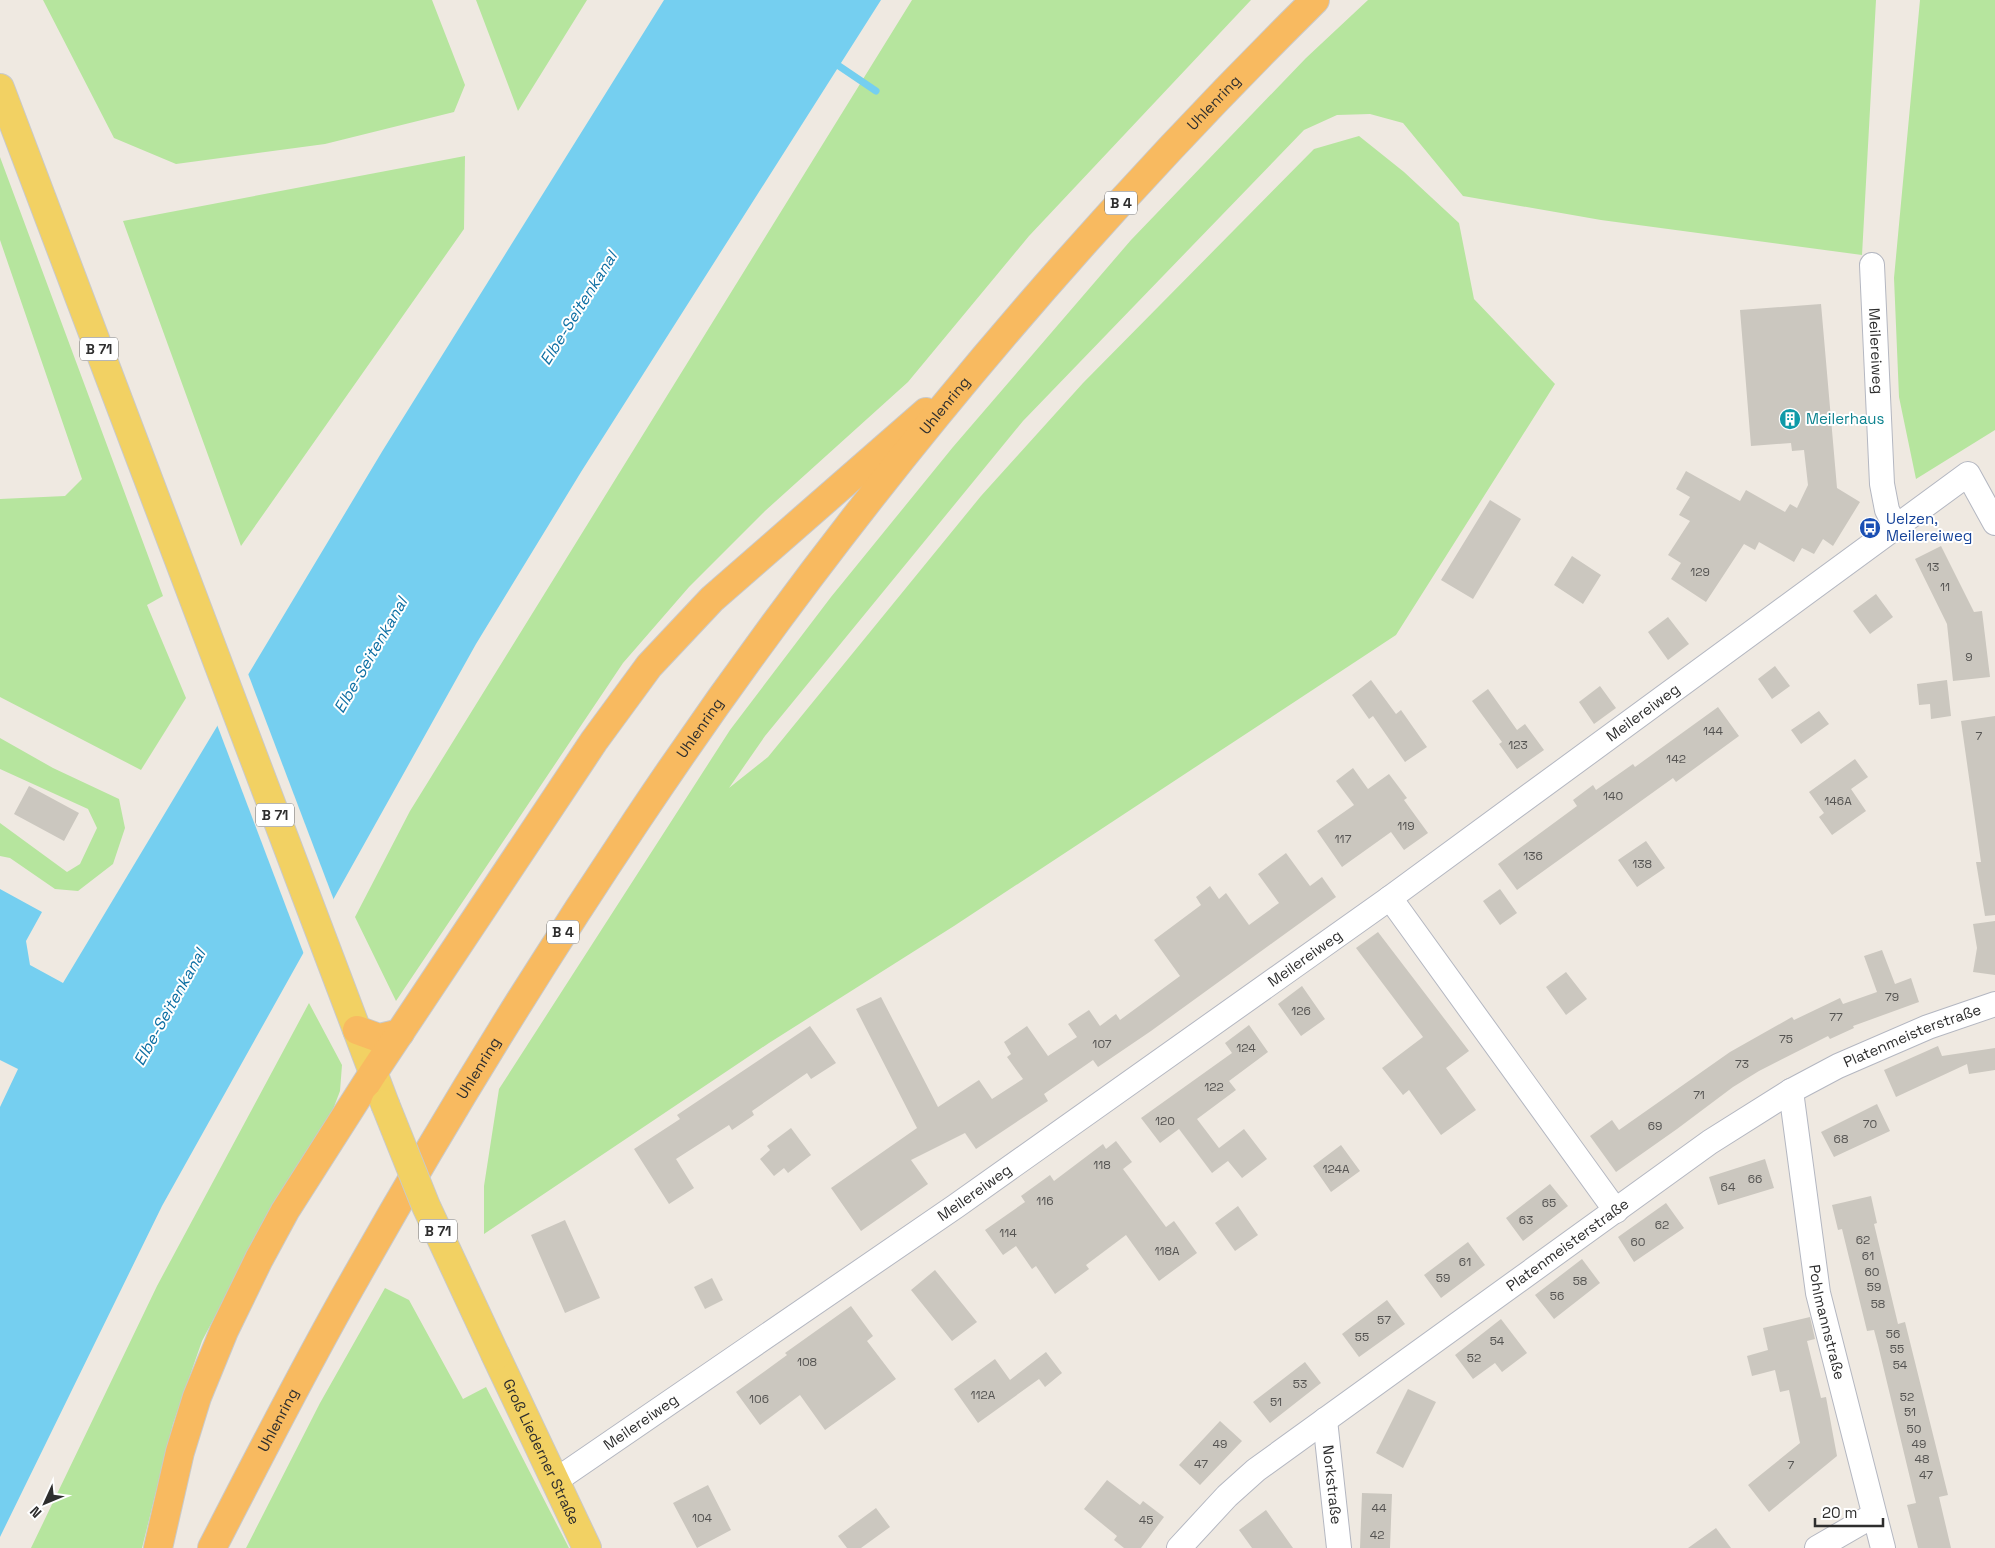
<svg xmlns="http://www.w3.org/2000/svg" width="1995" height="1548" font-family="'Space Grotesk',sans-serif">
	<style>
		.green { fill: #b6e59e }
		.water { fill: #75cff0 }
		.pier { fill: #efe9e1 }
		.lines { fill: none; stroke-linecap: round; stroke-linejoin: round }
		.stream { stroke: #75cff0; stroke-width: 7 }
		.building { fill: #cbc7bf }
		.minor-casing { stroke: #b4b7c1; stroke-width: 26 }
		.primary-casing { stroke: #c9c9c9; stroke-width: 30 }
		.trunk-casing { stroke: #c9c9c9; stroke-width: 30 }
		.minor { stroke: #fff; stroke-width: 24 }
		.primary { stroke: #f2d163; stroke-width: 28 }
		.trunk { stroke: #f8ba60; stroke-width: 28 }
		.primary-bridge-casing { stroke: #c9c9c9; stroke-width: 30; stroke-linecap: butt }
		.primary-bridge { stroke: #f2d163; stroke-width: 28 }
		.labels { text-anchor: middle; stroke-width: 4; stroke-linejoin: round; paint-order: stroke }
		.number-label { font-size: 12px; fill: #555452 }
		.shield { fill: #fff; stroke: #6d6d6d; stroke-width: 1 }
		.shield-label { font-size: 14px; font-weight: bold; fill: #2e2e2e }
		.street-label { font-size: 15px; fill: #2e2e2e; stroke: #fff }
		.culture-label { font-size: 15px; fill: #0d838f; stroke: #fff; text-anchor: start }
		.transit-label { font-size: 15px; fill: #164399; stroke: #fff; text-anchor: start }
		.water-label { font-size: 16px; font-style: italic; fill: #0d6fa3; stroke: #fff }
	</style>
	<rect width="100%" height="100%" fill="#efe9e1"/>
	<!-- green -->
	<path class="green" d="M 43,0 L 432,0 L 465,85 L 454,112 L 325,144 L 176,164 L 114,138 Z
		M 476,0 L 587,0 L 518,111 Z
		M 912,0 L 1251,0 L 1029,236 L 908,382 L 765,511 L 689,587 L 623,663 L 396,1001 L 355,917 L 410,811 Z
		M 1368,0 L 1876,0 L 1862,255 L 1601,220 L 1463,196 L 1403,123 L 1370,114 L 1337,115 L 1304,130 L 1023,421 L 765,736 L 729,788 L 768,757 L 981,496 L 1083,383 L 1314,149 L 1359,136 L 1404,172 L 1459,223 L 1474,299 L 1555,384 L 1396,635 L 954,926 L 769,1043 L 484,1234 L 484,1186 L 499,1089 L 730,730 L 831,597 L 953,447 L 1131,240 L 1306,58 Z
		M 1920,0 L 1995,0 L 1995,430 L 1916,479 L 1899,397 L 1894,278 Z
		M 465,156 L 464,229 L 241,546 L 123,221 Z
		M 0,157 L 163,596 L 147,605 L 186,698 L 141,770 L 0,697 L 0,499 L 65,496 L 82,479 L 0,240 Z
		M 0,738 L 53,768 L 119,799 L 125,828 L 113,864 L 78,891 L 55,889 L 10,858 L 0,856 L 0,823 L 67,872 L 80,864 L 97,828 L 88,809 L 0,769 Z
		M 309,1003 L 342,1065 L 340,1091 L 329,1120 L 272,1208 L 202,1341 L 173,1424 L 142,1548 L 31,1548 L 157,1286 Z
		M 385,1288 L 409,1300 L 463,1399 L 486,1387 L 569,1548 L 246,1548 L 320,1403 Z"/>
	<!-- water -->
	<path class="water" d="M 664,0 L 881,0 L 581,472 L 476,644 L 162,1206 L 0,1537 L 0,1107 L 18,1069 L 0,1060 L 0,889 L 42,912 L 26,941 L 30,965 L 63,983 L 383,450 Z"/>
	<!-- pier -->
	<path class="pier" d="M 247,671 L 335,903 L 305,957 L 216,722 Z"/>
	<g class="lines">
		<!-- stream -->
		<path class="stream" d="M 839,66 L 876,91"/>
	</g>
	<!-- building -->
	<path class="building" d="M 1821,304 L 1837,488 L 1860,502 L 1833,546 L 1823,539 L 1814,554 L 1802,548 L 1794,562 L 1759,542 L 1755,550 L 1744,544 L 1706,602 L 1671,579 L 1681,563 L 1668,555 L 1690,521 L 1679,515 L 1690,497 L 1676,489 L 1686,471 L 1740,501 L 1746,490 L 1785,512 L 1790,504 L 1797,508 L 1808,485 L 1804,450 L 1792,451 L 1791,443 L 1751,446 L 1740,310 Z
		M 1490,500 L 1521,519 L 1473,599 L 1441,580 Z
		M 1941,546 L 1974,612 L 1982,611 L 1990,677 L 1953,681 L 1947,624 L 1915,559 Z
		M 1572,556 L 1601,575 L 1583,604 L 1554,585 Z
		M 1876,594 L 1893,617 L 1870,634 L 1853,611 Z
		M 1668,617 L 1689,644 L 1668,660 L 1648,632 Z
		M 1775,666 L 1790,686 L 1772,699 L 1758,679 Z
		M 1371,680 L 1396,714 L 1401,710 L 1427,747 L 1405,762 L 1373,716 L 1369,719 L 1352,695 Z
		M 1947,680 L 1951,716 L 1931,719 L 1930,704 L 1919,705 L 1917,684 Z
		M 1600,686 L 1616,708 L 1594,724 L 1579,702 Z
		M 1488,689 L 1517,730 L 1525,724 L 1544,750 L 1517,769 L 1499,744 L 1502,742 L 1472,701 Z
		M 1718,707 L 1739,736 L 1676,782 L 1673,778 L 1517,890 L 1498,864 L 1577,806 L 1573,800 L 1593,785 L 1596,790 L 1633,764 L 1635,767 Z
		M 1819,711 L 1829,724 L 1801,744 L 1791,730 Z
		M 1995,716 L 1995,915 L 1985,916 L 1976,862 L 1981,862 L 1961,721 Z
		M 1855,759 L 1868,777 L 1851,789 L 1866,811 L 1832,835 L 1819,817 L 1824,813 L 1809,792 Z
		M 1353,768 L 1368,789 L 1389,774 L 1407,798 L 1404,800 L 1428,833 L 1404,850 L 1391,832 L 1342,867 L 1317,831 L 1354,805 L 1336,781 Z
		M 29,786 L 79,813 L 64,841 L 14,814 Z
		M 1646,841 L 1665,868 L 1637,887 L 1618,860 Z
		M 1286,853 L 1310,886 L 1322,877 L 1336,897 L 1151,1031 L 1098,1067 L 1093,1060 L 1044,1094 L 1048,1101 L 976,1149 L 965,1133 L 911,1160 L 928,1184 L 861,1231 L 831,1188 L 917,1128 L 856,1009 L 881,997 L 938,1107 L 979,1080 L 992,1099 L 1023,1079 L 1007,1057 L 1011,1054 L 1004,1042 L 1027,1026 L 1048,1056 L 1077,1037 L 1068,1024 L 1089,1010 L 1100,1026 L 1116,1014 L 1120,1020 L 1180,976 L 1154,940 L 1201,905 L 1196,897 L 1210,886 L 1219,899 L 1226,893 L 1249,925 L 1279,903 L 1258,874 Z
		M 1500,889 L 1517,913 L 1500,925 L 1483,901 Z
		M 1995,921 L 1995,975 L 1973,972 L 1977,948 L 1973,924 Z
		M 1378,932 L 1469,1051 L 1446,1068 L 1476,1110 L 1441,1135 L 1409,1090 L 1403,1095 L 1382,1068 L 1423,1037 L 1356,948 Z
		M 1882,950 L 1895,984 L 1911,978 L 1919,1002 L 1853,1026 L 1854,1028 L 1830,1039 L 1828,1036 L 1759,1071 L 1733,1087 L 1677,1129 L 1616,1172 L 1590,1136 L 1612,1120 L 1619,1130 L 1730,1052 L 1792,1017 L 1794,1020 L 1840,998 L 1843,1004 L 1877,992 L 1864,956 Z
		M 1566,972 L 1587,999 L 1566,1015 L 1546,987 Z
		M 1302,986 L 1325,1019 L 1301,1036 L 1278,1004 Z
		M 1249,1025 L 1268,1052 L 1229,1081 L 1236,1090 L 1197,1119 L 1219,1148 L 1244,1129 L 1267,1159 L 1242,1178 L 1228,1161 L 1212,1173 L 1179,1129 L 1160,1143 L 1141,1118 L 1232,1053 L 1225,1043 Z
		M 810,1026 L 836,1063 L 811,1079 L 807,1073 L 752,1111 L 754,1115 L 732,1130 L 729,1125 L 676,1159 L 694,1188 L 669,1204 L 634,1149 L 680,1119 L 677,1115 Z
		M 1938,1046 L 1942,1056 L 1995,1048 L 1995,1070 L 1969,1074 L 1967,1064 L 1896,1097 L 1884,1070 Z
		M 1877,1104 L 1890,1131 L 1834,1157 L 1821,1132 Z
		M 791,1128 L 811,1155 L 788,1173 L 784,1168 L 774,1176 L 760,1159 L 770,1150 L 767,1146 Z
		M 1116,1141 L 1132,1162 L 1123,1169 L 1166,1227 L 1174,1221 L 1197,1253 L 1159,1281 L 1126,1235 L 1086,1265 L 1089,1269 L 1055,1294 L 1036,1266 L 1032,1269 L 1016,1246 L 1003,1255 L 985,1230 L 1025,1202 L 1021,1196 L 1050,1175 L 1054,1181 L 1103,1144 L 1106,1149 Z
		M 1341,1145 L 1360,1171 L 1331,1192 L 1313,1166 Z
		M 1765,1159 L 1774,1188 L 1718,1205 L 1709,1177 Z
		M 1550,1184 L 1568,1206 L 1523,1241 L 1506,1218 Z
		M 1871,1196 L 1877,1223 L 1874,1224 L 1898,1324 L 1905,1322 L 1948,1495 L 1939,1497 L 1951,1548 L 1918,1548 L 1907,1505 L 1916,1503 L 1878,1345 L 1874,1330 L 1867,1331 L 1842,1229 L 1838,1230 L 1832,1205 Z
		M 1666,1203 L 1684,1228 L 1634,1262 L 1618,1237 Z
		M 1238,1206 L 1258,1235 L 1235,1251 L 1215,1223 Z
		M 565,1220 L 600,1298 L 565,1313 L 531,1235 Z
		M 1468,1242 L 1485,1265 L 1441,1298 L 1424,1275 Z
		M 1582,1259 L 1600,1283 L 1554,1319 L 1535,1295 Z
		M 935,1270 L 977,1322 L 952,1341 L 911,1290 Z
		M 712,1278 L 723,1300 L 705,1309 L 694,1287 Z
		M 1387,1300 L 1405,1324 L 1359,1357 L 1342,1334 Z
		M 851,1306 L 873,1336 L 867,1341 L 896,1379 L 825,1430 L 800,1395 L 760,1425 L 736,1392 L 787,1355 L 785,1353 Z
		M 1810,1317 L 1815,1339 L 1807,1341 L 1821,1398 L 1826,1397 L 1837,1456 L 1769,1512 L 1748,1485 L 1800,1443 L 1789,1390 L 1780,1392 L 1775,1370 L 1752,1376 L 1747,1356 L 1768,1350 L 1763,1328 Z
		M 1501,1319 L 1527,1353 L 1502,1372 L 1495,1363 L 1473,1379 L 1455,1355 Z
		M 1046,1352 L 1062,1373 L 1045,1387 L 1039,1379 L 978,1423 L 954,1389 L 995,1359 L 1010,1380 Z
		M 1305,1362 L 1321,1383 L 1270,1423 L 1253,1402 Z
		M 1408,1389 L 1436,1402 L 1403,1468 L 1376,1453 Z
		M 1220,1421 L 1242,1441 L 1200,1485 L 1179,1465 Z
		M 1107,1480 L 1140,1505 L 1143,1501 L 1164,1517 L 1141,1548 L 1124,1548 L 1114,1540 L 1117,1536 L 1084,1509 Z
		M 708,1485 L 731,1530 L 697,1548 L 673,1503 Z
		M 1362,1493 L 1392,1494 L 1390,1548 L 1360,1548 Z
		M 876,1508 L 890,1527 L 861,1548 L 847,1548 L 838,1536 Z
		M 1266,1510 L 1293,1548 L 1252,1548 L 1239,1530 Z
		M 1716,1528 L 1731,1548 L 1688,1548 Z"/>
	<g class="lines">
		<!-- minor casing -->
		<g class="minor-casing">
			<g id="minor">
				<path id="s1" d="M 1872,265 L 1882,484 L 1887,510 L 1895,526"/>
				<path d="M 1390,898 L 1616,1211"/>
				<path id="s2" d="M 1791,1091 L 1818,1293 L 1883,1548"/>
				<path id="s3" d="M 1325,1420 L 1339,1548"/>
				<path id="s4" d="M 555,1481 L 956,1206 L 1390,898 L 1968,474 L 1995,523"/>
				<path id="s5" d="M 1179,1548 L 1227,1496 L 1256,1470 L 1710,1142 L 1791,1091 L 1838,1066 L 1928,1027 L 1995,1004"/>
				<path d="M 1817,1548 L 1874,1515"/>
			</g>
		</g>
		<!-- primary casing -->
		<g class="primary-casing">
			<g id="primary">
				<path d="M 0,88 L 385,1104"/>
				<path id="s6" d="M 496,1356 L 587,1548"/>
			</g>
		</g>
		<!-- trunk casing -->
		<g class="trunk-casing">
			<g id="trunk">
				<path d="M 357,1030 L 379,1038 L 400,1033"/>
				<path d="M 158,1548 L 180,1452 L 197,1397 L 224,1331 L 259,1259 L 285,1211 L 373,1073 L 594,741 L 649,666 L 712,599 L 926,412"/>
				<path id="s7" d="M 212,1548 C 259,1457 305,1366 356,1277 C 444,1121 538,968 637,820 C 834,525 1063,249 1315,0"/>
			</g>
		</g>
		<!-- minor -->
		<use href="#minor" class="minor"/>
		<!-- primary -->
		<use href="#primary" class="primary"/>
		<!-- trunk -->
		<use href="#trunk" class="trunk"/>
		<!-- primary-bridge casing -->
		<g class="primary-bridge-casing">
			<path id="primary-bridge" d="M 385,1104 L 426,1206 L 496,1356"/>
		</g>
		<!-- primary-bridge -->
		<use href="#primary-bridge" class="primary-bridge"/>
	</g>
	<!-- icons -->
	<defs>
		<g id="building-disc" transform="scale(1.125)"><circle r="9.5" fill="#0f9aa8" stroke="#fff"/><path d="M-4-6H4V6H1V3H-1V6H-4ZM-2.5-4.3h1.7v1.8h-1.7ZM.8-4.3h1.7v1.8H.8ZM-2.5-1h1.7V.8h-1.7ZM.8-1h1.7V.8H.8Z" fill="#fff"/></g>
		<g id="bus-disc" transform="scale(1.125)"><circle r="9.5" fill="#1a4fb4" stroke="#fff"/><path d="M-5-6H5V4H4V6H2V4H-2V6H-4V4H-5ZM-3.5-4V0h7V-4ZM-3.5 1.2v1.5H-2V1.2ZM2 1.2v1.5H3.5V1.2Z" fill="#fff"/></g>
	</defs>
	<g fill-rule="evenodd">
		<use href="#building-disc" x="1790" y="419"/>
		<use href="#bus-disc" x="1870" y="528"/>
	</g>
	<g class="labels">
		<!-- number labels -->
		<g class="number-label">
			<text x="1933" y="571">13</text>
			<text x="1700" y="576">129</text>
			<text x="1945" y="591">11</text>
			<text x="1969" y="661">9</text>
			<text x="1713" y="735">144</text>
			<text x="1979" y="740">7</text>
			<text x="1518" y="749">123</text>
			<text x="1676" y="763">142</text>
			<text x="1613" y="800">140</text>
			<text x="1838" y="805">146A</text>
			<text x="1406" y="830">119</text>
			<text x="1343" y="843">117</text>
			<text x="1533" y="860">136</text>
			<text x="1642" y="868">138</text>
			<text x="1892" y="1001">79</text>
			<text x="1301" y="1015">126</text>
			<text x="1836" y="1021">77</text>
			<text x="1786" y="1043">75</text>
			<text x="1102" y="1048">107</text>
			<text x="1246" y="1052">124</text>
			<text x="1742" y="1068">73</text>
			<text x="1214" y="1091">122</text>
			<text x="1699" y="1099">71</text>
			<text x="1165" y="1125">120</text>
			<text x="1870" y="1128">70</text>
			<text x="1655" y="1130">69</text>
			<text x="1841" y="1143">68</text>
			<text x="1102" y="1169">118</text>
			<text x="1336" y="1173">124A</text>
			<text x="1755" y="1183">66</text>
			<text x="1728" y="1191">64</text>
			<text x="1045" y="1205">116</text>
			<text x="1549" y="1207">65</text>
			<text x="1526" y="1224">63</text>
			<text x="1662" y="1229">62</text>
			<text x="1008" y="1237">114</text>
			<text x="1863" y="1244">62</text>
			<text x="1638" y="1246">60</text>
			<text x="1167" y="1255">118A</text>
			<text x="1868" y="1260">61</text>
			<text x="1465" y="1266">61</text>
			<text x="1872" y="1276">60</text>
			<text x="1443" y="1282">59</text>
			<text x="1580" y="1285">58</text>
			<text x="1874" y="1291">59</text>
			<text x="1557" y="1300">56</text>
			<text x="1878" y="1308">58</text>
			<text x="1384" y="1324">57</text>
			<text x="1893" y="1338">56</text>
			<text x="1362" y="1341">55</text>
			<text x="1497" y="1345">54</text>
			<text x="1897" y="1353">55</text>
			<text x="1474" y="1362">52</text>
			<text x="807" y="1366">108</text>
			<text x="1900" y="1369">54</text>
			<text x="1300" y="1388">53</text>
			<text x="983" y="1399">112A</text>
			<text x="1907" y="1401">52</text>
			<text x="759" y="1403">106</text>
			<text x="1276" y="1406">51</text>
			<text x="1910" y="1416">51</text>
			<text x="1914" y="1433">50</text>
			<text x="1220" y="1448">49</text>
			<text x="1919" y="1448">49</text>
			<text x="1922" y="1463">48</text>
			<text x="1201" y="1468">47</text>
			<text x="1791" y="1469">7</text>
			<text x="1926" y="1479">47</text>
			<text x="1379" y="1512">44</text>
			<text x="702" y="1522">104</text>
			<text x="1146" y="1524">45</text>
			<text x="1377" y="1539">42</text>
		</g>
		<!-- shield labels -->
		<g class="shield">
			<rect x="1105" y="191.5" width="32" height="23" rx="4"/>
			<rect x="80" y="337.5" width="38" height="23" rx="4"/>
			<rect x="256" y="803.5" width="38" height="23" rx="4"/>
			<rect x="547" y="920.5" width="32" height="23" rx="4"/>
			<rect x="419" y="1219.5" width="38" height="23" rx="4"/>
		</g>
		<g class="shield-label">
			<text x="1121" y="208">B 4</text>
			<text x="99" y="354">B 71</text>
			<text x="275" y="820">B 71</text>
			<text x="563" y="937">B 4</text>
			<text x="438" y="1236">B 71</text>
		</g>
		<!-- street labels -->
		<g class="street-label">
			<text dy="5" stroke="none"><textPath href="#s7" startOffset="1765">Uhlenring</textPath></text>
			<text dy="5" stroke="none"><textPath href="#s1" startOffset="86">Meilereiweg</textPath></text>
			<text dy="5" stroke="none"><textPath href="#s7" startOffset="1360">Uhlenring</textPath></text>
			<text dy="5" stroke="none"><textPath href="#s4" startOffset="1332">Meilereiweg</textPath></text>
			<text dy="5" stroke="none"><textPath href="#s7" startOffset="955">Uhlenring</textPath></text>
			<text dy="5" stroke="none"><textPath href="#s4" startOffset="914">Meilereiweg</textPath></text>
			<text dy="5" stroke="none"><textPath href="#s5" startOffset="899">Platenmeisterstraße</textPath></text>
			<text dy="5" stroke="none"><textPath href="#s7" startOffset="549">Uhlenring</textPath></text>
			<text dy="5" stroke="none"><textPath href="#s4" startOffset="509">Meilereiweg</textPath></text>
			<text dy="5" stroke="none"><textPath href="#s5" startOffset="494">Platenmeisterstraße</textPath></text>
			<text dy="5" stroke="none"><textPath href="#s2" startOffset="234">Pohlmannstraße</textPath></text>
			<text dy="5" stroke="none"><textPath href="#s7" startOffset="144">Uhlenring</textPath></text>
			<text dy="5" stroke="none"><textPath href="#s4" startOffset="104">Meilereiweg</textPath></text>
			<text dy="5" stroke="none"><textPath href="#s6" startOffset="106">Groß Liederner Straße</textPath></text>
			<text dy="5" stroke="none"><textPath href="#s3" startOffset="65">Norkstraße</textPath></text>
		</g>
		<!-- culture labels -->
		<g class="culture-label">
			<text x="1806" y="424">Meilerhaus</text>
		</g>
		<!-- transit labels -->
		<g class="transit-label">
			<text x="1886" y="524">Uelzen,<tspan x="1886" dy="17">Meilereiweg</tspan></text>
		</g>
		<!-- water labels -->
		<g class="water-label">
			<text transform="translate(578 308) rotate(-58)" y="6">Elbe-Seitenkanal</text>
			<text transform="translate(370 655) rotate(-60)" y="6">Elbe-Seitenkanal</text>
			<text transform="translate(169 1007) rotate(-61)" y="6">Elbe-Seitenkanal</text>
		</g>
	</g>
	<!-- north arrow -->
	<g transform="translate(45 1503) rotate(226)" stroke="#ffffff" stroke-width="4" paint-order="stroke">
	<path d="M0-4L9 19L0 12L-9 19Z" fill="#2e2e2e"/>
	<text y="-8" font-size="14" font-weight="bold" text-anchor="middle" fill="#2e2e2e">N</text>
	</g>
	<!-- scale -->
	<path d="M1815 1518v8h68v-8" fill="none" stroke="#2e2e2e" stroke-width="2.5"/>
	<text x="1822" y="1518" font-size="15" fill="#2e2e2e" stroke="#ffffff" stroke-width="4" paint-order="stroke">20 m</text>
</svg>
